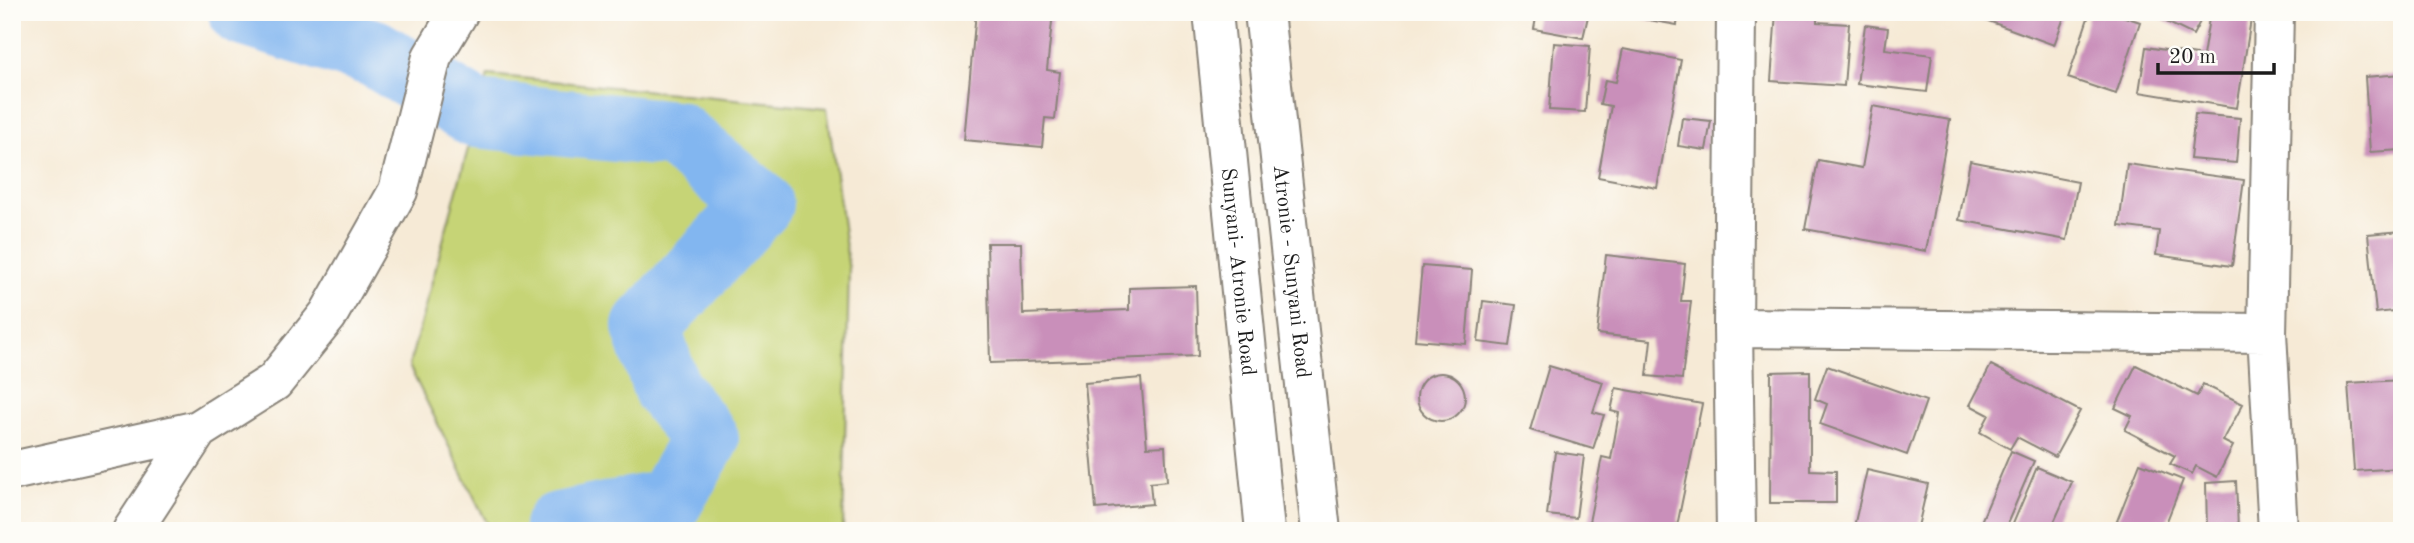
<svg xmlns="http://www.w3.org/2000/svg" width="2414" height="543" font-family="'Old Standard TT',serif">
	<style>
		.green { fill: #c6d476; stroke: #717849; stroke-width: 2 }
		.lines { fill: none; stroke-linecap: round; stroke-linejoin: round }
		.river { stroke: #82b6f0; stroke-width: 68 }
		.building { fill: #c98fba }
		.minor-casing { stroke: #898379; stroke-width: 42 }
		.trunk-casing { stroke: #898379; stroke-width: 42 }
		.minor { stroke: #fff; stroke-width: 38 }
		.trunk { stroke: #fff; stroke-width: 38 }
		.labels { text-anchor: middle; stroke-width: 6; stroke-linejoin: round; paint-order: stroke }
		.street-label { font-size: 21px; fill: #1c1c1c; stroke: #fdfcf7 }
	</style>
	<rect width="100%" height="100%" fill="#fdfcf7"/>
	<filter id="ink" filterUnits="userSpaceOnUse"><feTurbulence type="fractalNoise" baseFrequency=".0143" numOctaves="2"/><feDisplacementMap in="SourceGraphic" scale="14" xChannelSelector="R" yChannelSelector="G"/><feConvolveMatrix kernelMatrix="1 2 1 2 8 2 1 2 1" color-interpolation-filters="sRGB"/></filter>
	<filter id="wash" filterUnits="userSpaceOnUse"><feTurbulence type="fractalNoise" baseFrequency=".00686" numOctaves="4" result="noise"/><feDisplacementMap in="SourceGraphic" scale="28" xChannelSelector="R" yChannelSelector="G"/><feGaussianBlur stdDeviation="1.57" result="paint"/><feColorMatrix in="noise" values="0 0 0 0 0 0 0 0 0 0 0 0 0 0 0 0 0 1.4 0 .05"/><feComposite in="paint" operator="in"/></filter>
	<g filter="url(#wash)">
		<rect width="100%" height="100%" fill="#f6ead6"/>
		<!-- green -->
		<path class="green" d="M 488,75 L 827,108 L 849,270 L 843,531 L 491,531 L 409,366 Z"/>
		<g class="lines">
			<!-- river -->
			<path class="river" d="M 242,12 L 374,53 L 475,114 L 675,134 L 759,204 L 646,327 L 667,389 L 705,439 L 668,503 L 558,526 L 561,531"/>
		</g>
		<g id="blocks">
			<!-- building -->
			<path class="building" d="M 976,12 L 1053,12 L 1047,70 L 1060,72 L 1055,119 L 1045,118 L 1042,147 L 964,140 Z
				M 1537,12 L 1589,12 L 1583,38 L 1534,29 Z
				M 1605,12 L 1679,12 L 1677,25 Z
				M 1776,12 L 1817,12 L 1817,22 L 1849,24 L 1844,86 L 1771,81 Z
				M 1964,12 L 2066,12 L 2054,45 Z
				M 2090,12 L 2110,12 L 2140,22 L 2116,94 L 2068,78 Z
				M 2146,12 L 2205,12 L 2193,35 Z
				M 2210,12 L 2251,19 L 2237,108 L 2139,92 L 2146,47 L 2203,56 Z
				M 1865,25 L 1888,28 L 1885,49 L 1932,55 L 1927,92 L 1857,84 Z
				M 1554,43 L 1590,46 L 1585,112 L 1549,110 Z
				M 1623,49 L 1681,60 L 1657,188 L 1598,177 L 1611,106 L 1600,104 L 1605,80 L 1616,82 Z
				M 2402,74 L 2402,150 L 2370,152 L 2365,77 Z
				M 1873,106 L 1950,120 L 1926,251 L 1805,229 L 1818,160 L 1862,168 Z
				M 2195,114 L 2240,118 L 2236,163 L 2190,159 Z
				M 1682,118 L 1711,121 L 1706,150 L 1678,146 Z
				M 1970,161 L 2078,182 L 2067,240 L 1959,220 Z
				M 2127,164 L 2244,180 L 2232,266 L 2156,255 L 2159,231 L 2119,226 Z
				M 2402,231 L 2402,310 L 2376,313 L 2368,234 Z
				M 987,243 L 1021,243 L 1023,314 L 1129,310 L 1129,288 L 1196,286 L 1198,356 L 990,363 Z
				M 1606,255 L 1685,264 L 1681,301 L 1691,301 L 1682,379 L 1647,376 L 1651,340 L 1597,334 Z
				M 1422,266 L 1472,270 L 1466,344 L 1415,340 Z
				M 1483,301 L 1516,305 L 1510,346 L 1478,342 Z
				M 1991,365 L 2080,411 L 2055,457 L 2017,437 L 2010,449 L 1980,432 L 1989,415 L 1970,405 Z
				M 2136,365 L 2197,396 L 2203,384 L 2243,404 L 2223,441 L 2233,446 L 2217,477 L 2196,466 L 2192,474 L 2170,464 L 2175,456 L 2125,430 L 2132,416 L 2115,408 Z
				M 1549,366 L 1603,382 L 1593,412 L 1604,415 L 1593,449 L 1530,430 Z
				M 1827,366 L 1926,401 L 1907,455 L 1820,424 L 1827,404 L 1815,399 Z
				M 1810,371 L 1810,470 L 1836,471 L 1836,503 L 1770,503 L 1771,372 Z
				M1417 397a24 24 0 1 1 48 0a24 24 0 1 1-48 0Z
				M 1141,378 L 1147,447 L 1165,446 L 1167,481 L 1150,483 L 1152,504 L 1096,509 L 1085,383 Z
				M 2402,380 L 2402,468 L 2354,471 L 2348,383 Z
				M 1616,388 L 1702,404 L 1676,531 L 1633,531 L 1589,522 L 1602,457 L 1611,459 L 1619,413 L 1611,411 Z
				M 2011,451 L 2034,461 L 2004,531 L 1977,531 Z
				M 1555,452 L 1584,456 L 1576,518 L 1547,515 Z
				M 2140,463 L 2183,480 L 2163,531 L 2113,531 Z
				M 2037,467 L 2072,482 L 2050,531 L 2010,531 Z
				M 1867,470 L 1928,484 L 1917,531 L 1853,531 Z
				M 2236,481 L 2238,529 L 2207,530 L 2206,483 Z"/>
		</g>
	</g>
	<g filter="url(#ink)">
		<use href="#blocks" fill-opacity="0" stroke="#898379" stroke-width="2"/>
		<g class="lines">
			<!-- minor casing -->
			<g class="minor-casing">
				<path id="minor" d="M 1733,328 L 1736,12
					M 2267,333 L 2274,12
					M 12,471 L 198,430 L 274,382 L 328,315 L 398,191 L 432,57 L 459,12
					M 132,531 L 198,430
					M 1736,531 L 1733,328 L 2267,333 L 2278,531"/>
			</g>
			<!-- trunk casing -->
			<g class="trunk-casing">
				<g id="trunk">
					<path id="s1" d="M 1213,12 L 1265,531"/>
					<path id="s2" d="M 1264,12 L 1321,531"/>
				</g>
			</g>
			<!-- minor -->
			<use href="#minor" class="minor"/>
			<!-- trunk -->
			<use href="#trunk" class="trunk"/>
		</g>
	</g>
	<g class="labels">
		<!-- street labels -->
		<g class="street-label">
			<text dy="7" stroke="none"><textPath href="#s2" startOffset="261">Atronie - Sunyani Road</textPath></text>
			<text dy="7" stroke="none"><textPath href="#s1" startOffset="261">Sunyani- Atronie Road</textPath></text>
		</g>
	</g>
	<!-- margin -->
	<rect width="2414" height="543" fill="none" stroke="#fdfcf7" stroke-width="42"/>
	<!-- scale -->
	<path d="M2158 63v10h116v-10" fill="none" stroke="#1c1c1c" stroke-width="3.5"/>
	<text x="2169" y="63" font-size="21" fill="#1c1c1c" stroke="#fdfcf7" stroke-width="5" paint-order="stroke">20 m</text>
</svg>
